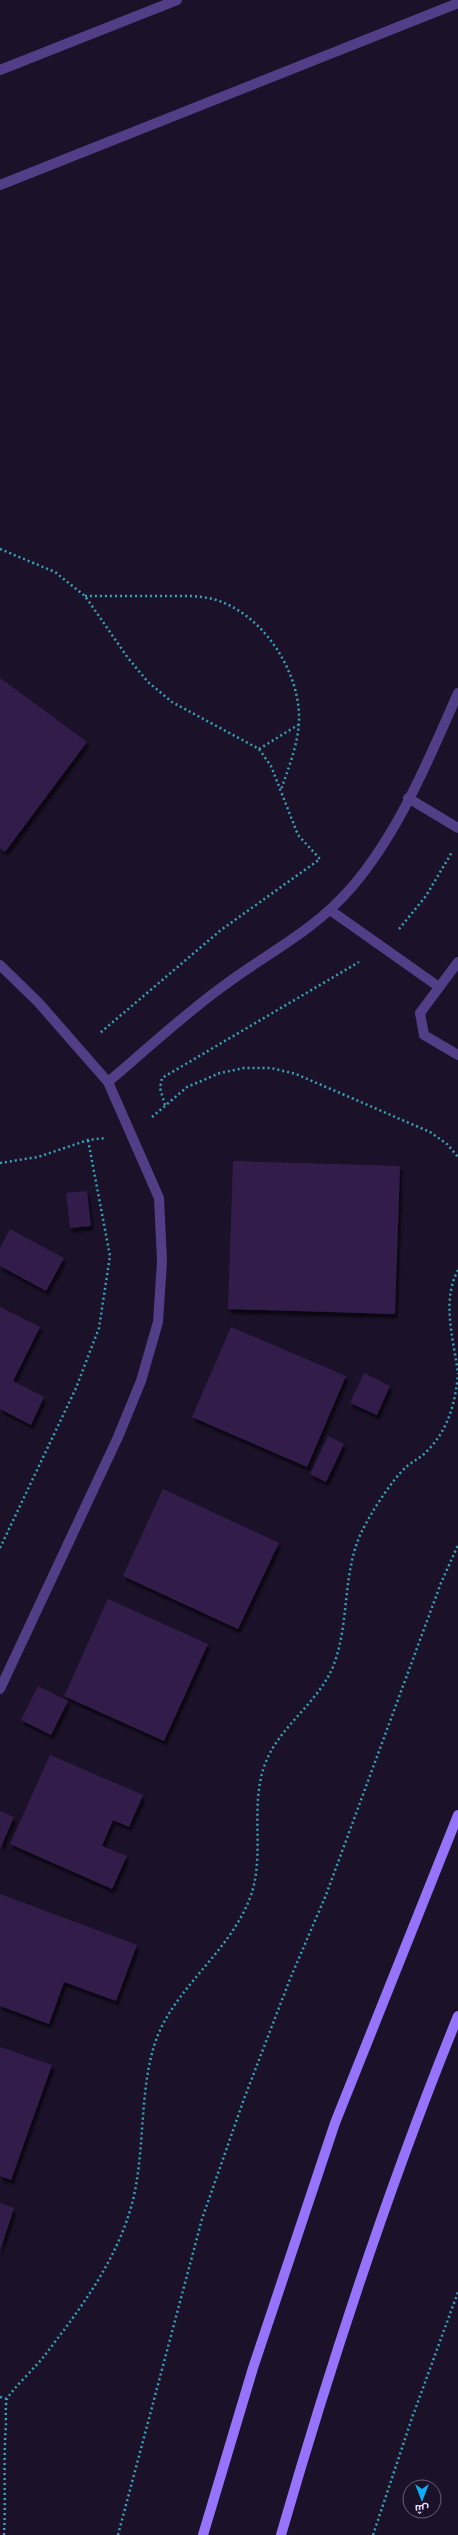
<svg xmlns="http://www.w3.org/2000/svg" width="458" height="2535" font-family="Figtree,Cairo,sans-serif">
	<style>
		.building { fill: #301e4a; filter: url(#shadow) }
		.lines { fill: none; stroke-linecap: round; stroke-linejoin: round }
		.path { stroke: #34a3b9; stroke-width: 2.5; stroke-dasharray: 2 3; stroke-linecap: butt }
		.lane { stroke: #513e87; stroke-width: 10 }
		.street { stroke: #513e87; stroke-width: 10 }
		.secondary { stroke: #9574fb; stroke-width: 10 }
	</style>
	<defs>
		<filter id="shadow"><feDropShadow dx="2.5" dy="4.5" stdDeviation="1" flood-color="#0009"/></filter>
	</defs>
	<rect width="100%" height="100%" fill="#1b1129"/>
	<!-- building -->
	<path class="building" d="M 0,678 L 87,742 L 5,852 L 0,848 Z
		M 233,1161 L 400,1166 L 395,1314 L 228,1309 Z
		M 87,1191 L 91,1226 L 70,1228 L 66,1193 Z
		M 10,1229 L 64,1258 L 46,1291 L 0,1266 L 0,1248 Z
		M 0,1307 L 40,1327 L 13,1381 L 44,1397 L 31,1425 L 0,1409 Z
		M 231,1327 L 346,1376 L 307,1467 L 192,1417 Z
		M 364,1373 L 390,1386 L 377,1415 L 350,1403 Z
		M 328,1436 L 344,1444 L 326,1482 L 310,1474 Z
		M 163,1489 L 279,1543 L 238,1629 L 123,1576 Z
		M 108,1599 L 208,1644 L 164,1741 L 64,1696 Z
		M 38,1686 L 68,1701 L 51,1735 L 21,1720 Z
		M 50,1755 L 143,1795 L 129,1827 L 113,1820 L 102,1846 L 127,1856 L 112,1889 L 10,1844 Z
		M 0,1811 L 14,1817 L 0,1849 Z
		M 0,1894 L 137,1945 L 116,2001 L 64,1982 L 49,2024 L 0,2006 Z
		M 0,2047 L 52,2065 L 11,2180 L 0,2176 Z
		M 0,2203 L 14,2208 L 0,2251 Z"/>
	<g class="lines">
		<!-- path -->
		<path class="path" d="M 0,549 L 55,572 L 85,596 L 128,658 L 148,682 L 172,702 L 259,749 L 271,766 L 298,835 L 320,859 L 221,930 L 100,1033
			M 85,596 C 111,596 138,596 164,596 C 180,596 197,595 213,599 C 260,612 297,666 299,714 C 300,740 289,766 281,790
			M 259,749 L 298,725
			M 399,929 L 426,896 L 452,852
			M 165,1105 L 160,1088 L 162,1078 L 359,962
			M 152,1117 L 187,1087 L 220,1073 L 244,1068 L 271,1068 L 296,1074 L 430,1132 L 447,1144 L 458,1157
			M 0,1163 L 38,1157 L 88,1140 L 106,1138
			M 458,1270 C 441,1302 454,1340 458,1374
			M 0,1548 L 76,1388 L 99,1328 L 110,1256 L 88,1140
			M 0,2397 L 7,2399
			M 4,2535 C 6,2498 3,2462 6,2425 C 6,2418 5,2406 7,2399 C 12,2389 37,2366 45,2355 C 78,2312 111,2268 128,2217 C 149,2157 135,2080 162,2026 C 186,1979 230,1949 250,1898 C 266,1856 249,1807 265,1764 C 279,1726 320,1702 334,1664 C 350,1621 342,1572 362,1531 C 371,1513 391,1481 406,1467 C 413,1461 421,1458 427,1451 C 448,1430 455,1404 458,1375
			M 118,2535 L 202,2219 L 244,2099 L 290,1979 L 326,1895 L 441,1583 L 458,1545
			M 373,2535 L 412,2418 L 458,2292"/>
		<!-- lane -->
		<path class="lane" d="M 408,798 L 458,828
			M 330,910 L 439,987
			M 458,962 L 420,1013 L 424,1035 L 458,1055"/>
		<!-- street -->
		<path class="street" d="M 0,70 L 177,0
			M 0,185 L 458,3
			M 0,965 L 38,1002 L 108,1082 L 159,1198 L 162,1261 L 158,1322 L 141,1381 L 118,1437 L 0,1689
			M 108,1082 C 146,1050 182,1016 222,987 C 267,953 313,932 351,888 C 398,834 429,759 458,693"/>
		<!-- secondary -->
		<path class="secondary" d="M 203,2535 L 253,2368 L 335,2123 L 458,1815
			M 281,2535 C 332,2359 389,2185 458,2016"/>
	</g>
	<!-- north arrow -->
	<g transform="translate(422 2499) rotate(180)"><circle r="19" fill="#1b1129" stroke="#6c617e"/>
	<path d="M0-3L7 15L0 10L-7 15Z" fill="#0cadf9"/>
	<text y="-6" font-size="11" font-weight="bold" text-anchor="middle" fill="#e6dafe">ش</text>
	</g>
</svg>
